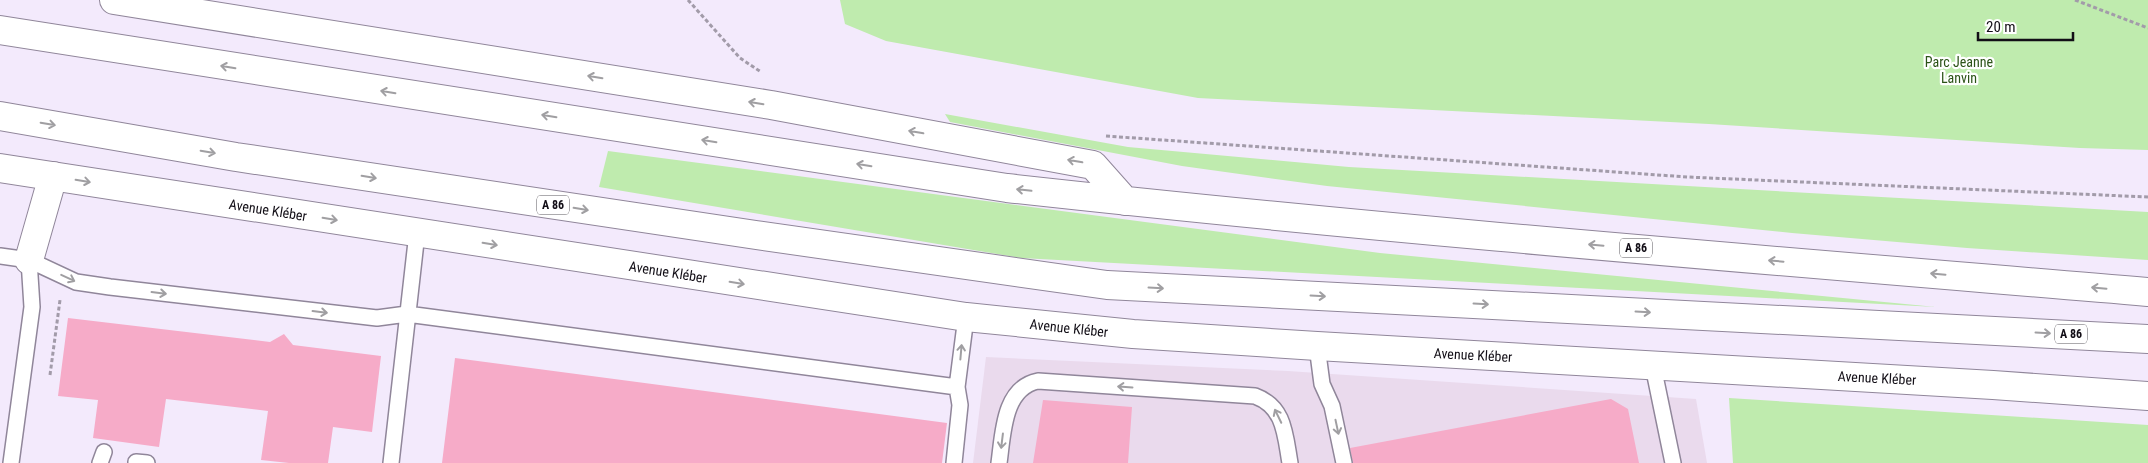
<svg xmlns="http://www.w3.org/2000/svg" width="2148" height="463" font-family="'Roboto Condensed',sans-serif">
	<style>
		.industrial { fill: #eadaed }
		.green { fill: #bfebae }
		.building { fill: #f6abc8 }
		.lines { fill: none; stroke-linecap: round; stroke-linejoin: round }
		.service-casing { stroke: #90869a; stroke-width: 18 }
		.minor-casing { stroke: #90869a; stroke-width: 30 }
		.tertiary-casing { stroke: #90869a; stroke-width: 30 }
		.motorway-casing { stroke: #90869a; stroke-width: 30 }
		.path { stroke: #a29ba9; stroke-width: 3; stroke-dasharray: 4 2.5; stroke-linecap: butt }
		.service { stroke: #fff; stroke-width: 15 }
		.minor { stroke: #fff; stroke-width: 28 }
		.tertiary { stroke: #fff; stroke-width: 28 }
		.motorway { stroke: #fff; stroke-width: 28 }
		.oneway { stroke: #a09fa2 }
		.labels { text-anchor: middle; stroke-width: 4.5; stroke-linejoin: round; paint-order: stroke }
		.shield { fill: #fff; stroke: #59565c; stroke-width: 1 }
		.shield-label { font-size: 12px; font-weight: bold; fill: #120e16 }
		.park-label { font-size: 14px; fill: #2b5317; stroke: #fff }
		.street-label { font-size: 14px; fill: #120e16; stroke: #fff }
	</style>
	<rect width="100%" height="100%" fill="#f3eafc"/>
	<!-- industrial -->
	<path class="industrial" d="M 986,357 L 1288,371 L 1696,399 L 1707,463 L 973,463 Z"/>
	<!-- green -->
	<path class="green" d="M 840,0 L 2148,0 L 2148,150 L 2080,148 L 1709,124 L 1198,98 L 886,41 L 845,24 Z
		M 945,114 L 1128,147 L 1349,167 L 2148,212 L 2148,260 L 1967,248 L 1792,233 L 1327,186 L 1182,166 L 950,122 Z
		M 608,151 L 1380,253 L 1936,307 L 1021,258 L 599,187 Z
		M 1729,398 L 2148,425 L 2148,463 L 1733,463 Z"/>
	<!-- building -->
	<path class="building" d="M 68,318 L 270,342 L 284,334 L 293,345 L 381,356 L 372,432 L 333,427 L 328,463 L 289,463 L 261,460 L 268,411 L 166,399 L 159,447 L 93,438 L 98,400 L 58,396 Z
		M 455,358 L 947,423 L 942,463 L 442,463 Z
		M 1611,399 L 1628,409 L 1639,463 L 1353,463 L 1350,448 Z
		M 1043,400 L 1132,407 L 1128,463 L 1033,463 Z"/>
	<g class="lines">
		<!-- service casing -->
		<g class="service-casing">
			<path id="service" d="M 0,256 L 29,260 L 76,282 L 110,287 L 377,318 L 407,314 L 957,387 L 960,405 L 954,463
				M 1317,346 L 1322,384 L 1332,406 L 1344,463
				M 1653,366 L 1673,463
				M 957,387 L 966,317
				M 136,462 L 147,463
				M 11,463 L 32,307 L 29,260
				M 100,463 L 104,452
				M 391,463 L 417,233
				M 999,463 C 1003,435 1003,388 1038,381 L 1255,396 C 1285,407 1285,435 1290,463"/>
		</g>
		<!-- minor casing -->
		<g class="minor-casing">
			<path id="minor" d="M 29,260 L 53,176"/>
		</g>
		<!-- tertiary casing -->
		<g class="tertiary-casing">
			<path id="tertiary" d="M 0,168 L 966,317 L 1133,334 L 1317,346 L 1993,385 L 2148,396"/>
		</g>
		<!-- motorway casing -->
		<g class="motorway-casing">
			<path id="motorway" d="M 114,0 L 771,105 L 1093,165 L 1125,201
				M 0,30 L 1007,188 C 1386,230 1767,260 2148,292
				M 0,116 L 236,157 L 756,235 L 1107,285 L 2148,339"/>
		</g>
		<!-- path -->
		<path class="path" d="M 688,0 L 740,58 L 761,72
			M 2075,0 L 2148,28
			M 1106,136 L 1687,177 L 2148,197
			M 50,375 L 60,300"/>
		<!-- service -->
		<use href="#service" class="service"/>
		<!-- minor -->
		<use href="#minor" class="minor"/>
		<!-- tertiary -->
		<use href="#tertiary" class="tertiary"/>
		<!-- motorway -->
		<use href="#motorway" class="motorway"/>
	</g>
	<!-- one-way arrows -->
	<defs><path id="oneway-shaft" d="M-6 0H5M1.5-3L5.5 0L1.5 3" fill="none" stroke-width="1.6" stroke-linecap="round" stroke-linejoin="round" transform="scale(1.25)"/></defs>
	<g class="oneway">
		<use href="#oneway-shaft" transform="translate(228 67) rotate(-171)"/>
		<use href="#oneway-shaft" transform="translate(595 77) rotate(-171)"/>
		<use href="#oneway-shaft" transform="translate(388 92) rotate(-171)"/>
		<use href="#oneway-shaft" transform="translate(756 103) rotate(-171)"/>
		<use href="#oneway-shaft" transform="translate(549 116) rotate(-171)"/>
		<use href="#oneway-shaft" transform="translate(48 124) rotate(10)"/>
		<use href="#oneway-shaft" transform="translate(916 132) rotate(-170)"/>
		<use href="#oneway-shaft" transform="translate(709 141) rotate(-171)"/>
		<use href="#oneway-shaft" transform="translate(208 152) rotate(10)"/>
		<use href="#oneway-shaft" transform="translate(1075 161) rotate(-170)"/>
		<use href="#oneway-shaft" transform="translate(864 165) rotate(-171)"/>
		<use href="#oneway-shaft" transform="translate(369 177) rotate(9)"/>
		<use href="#oneway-shaft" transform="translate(83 181) rotate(9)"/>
		<use href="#oneway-shaft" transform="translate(1024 190) rotate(-174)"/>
		<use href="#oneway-shaft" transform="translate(581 209) rotate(9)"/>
		<use href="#oneway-shaft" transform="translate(330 219) rotate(9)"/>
		<use href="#oneway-shaft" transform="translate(490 244) rotate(9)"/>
		<use href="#oneway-shaft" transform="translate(1596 245) rotate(-175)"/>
		<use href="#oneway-shaft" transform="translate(1776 261) rotate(-175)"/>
		<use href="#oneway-shaft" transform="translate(1938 274) rotate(-175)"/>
		<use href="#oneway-shaft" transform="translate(68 278) rotate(25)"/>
		<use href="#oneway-shaft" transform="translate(737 283) rotate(9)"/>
		<use href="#oneway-shaft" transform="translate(1156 288) rotate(3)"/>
		<use href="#oneway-shaft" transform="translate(2099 288) rotate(-175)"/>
		<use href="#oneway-shaft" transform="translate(159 293) rotate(7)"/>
		<use href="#oneway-shaft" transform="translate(1318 296) rotate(3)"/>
		<use href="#oneway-shaft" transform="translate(1481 304) rotate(3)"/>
		<use href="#oneway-shaft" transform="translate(320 312) rotate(7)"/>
		<use href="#oneway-shaft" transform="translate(1643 312) rotate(3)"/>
		<use href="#oneway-shaft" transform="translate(2043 333) rotate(3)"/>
		<use href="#oneway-shaft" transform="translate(961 352) rotate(-85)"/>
		<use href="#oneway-shaft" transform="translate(1125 387) rotate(-176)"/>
		<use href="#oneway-shaft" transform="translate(1278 416) rotate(-116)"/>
		<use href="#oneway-shaft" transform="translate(1337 427) rotate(78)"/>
		<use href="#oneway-shaft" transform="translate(1002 441) rotate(97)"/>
	</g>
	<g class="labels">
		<!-- shield labels -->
		<g class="shield">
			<rect x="537" y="195.5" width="32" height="19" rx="4"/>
			<rect x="1620" y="238.5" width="32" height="19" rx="4"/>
			<rect x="2055" y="324.5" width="32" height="19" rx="4"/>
		</g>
		<g class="shield-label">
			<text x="553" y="209">A 86</text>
			<text x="1636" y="252">A 86</text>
			<text x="2071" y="338">A 86</text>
		</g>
		<!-- park labels -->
		<g class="park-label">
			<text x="1959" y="67">Parc Jeanne<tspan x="1959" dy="16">Lanvin</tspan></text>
		</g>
		<!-- street labels -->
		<g class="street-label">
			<text transform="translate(268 210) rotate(9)" y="5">Avenue Kléber</text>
			<text transform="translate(668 272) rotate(9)" y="5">Avenue Kléber</text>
			<text transform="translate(1069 328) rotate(6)" y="5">Avenue Kléber</text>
			<text transform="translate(1473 355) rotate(3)" y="5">Avenue Kléber</text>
			<text transform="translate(1877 378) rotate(3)" y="5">Avenue Kléber</text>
		</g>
	</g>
	<!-- scale -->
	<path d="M1978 32v8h95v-8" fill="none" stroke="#120e16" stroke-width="2.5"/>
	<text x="1986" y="32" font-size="15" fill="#120e16" stroke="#ffffff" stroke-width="4" paint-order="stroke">20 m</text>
</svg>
